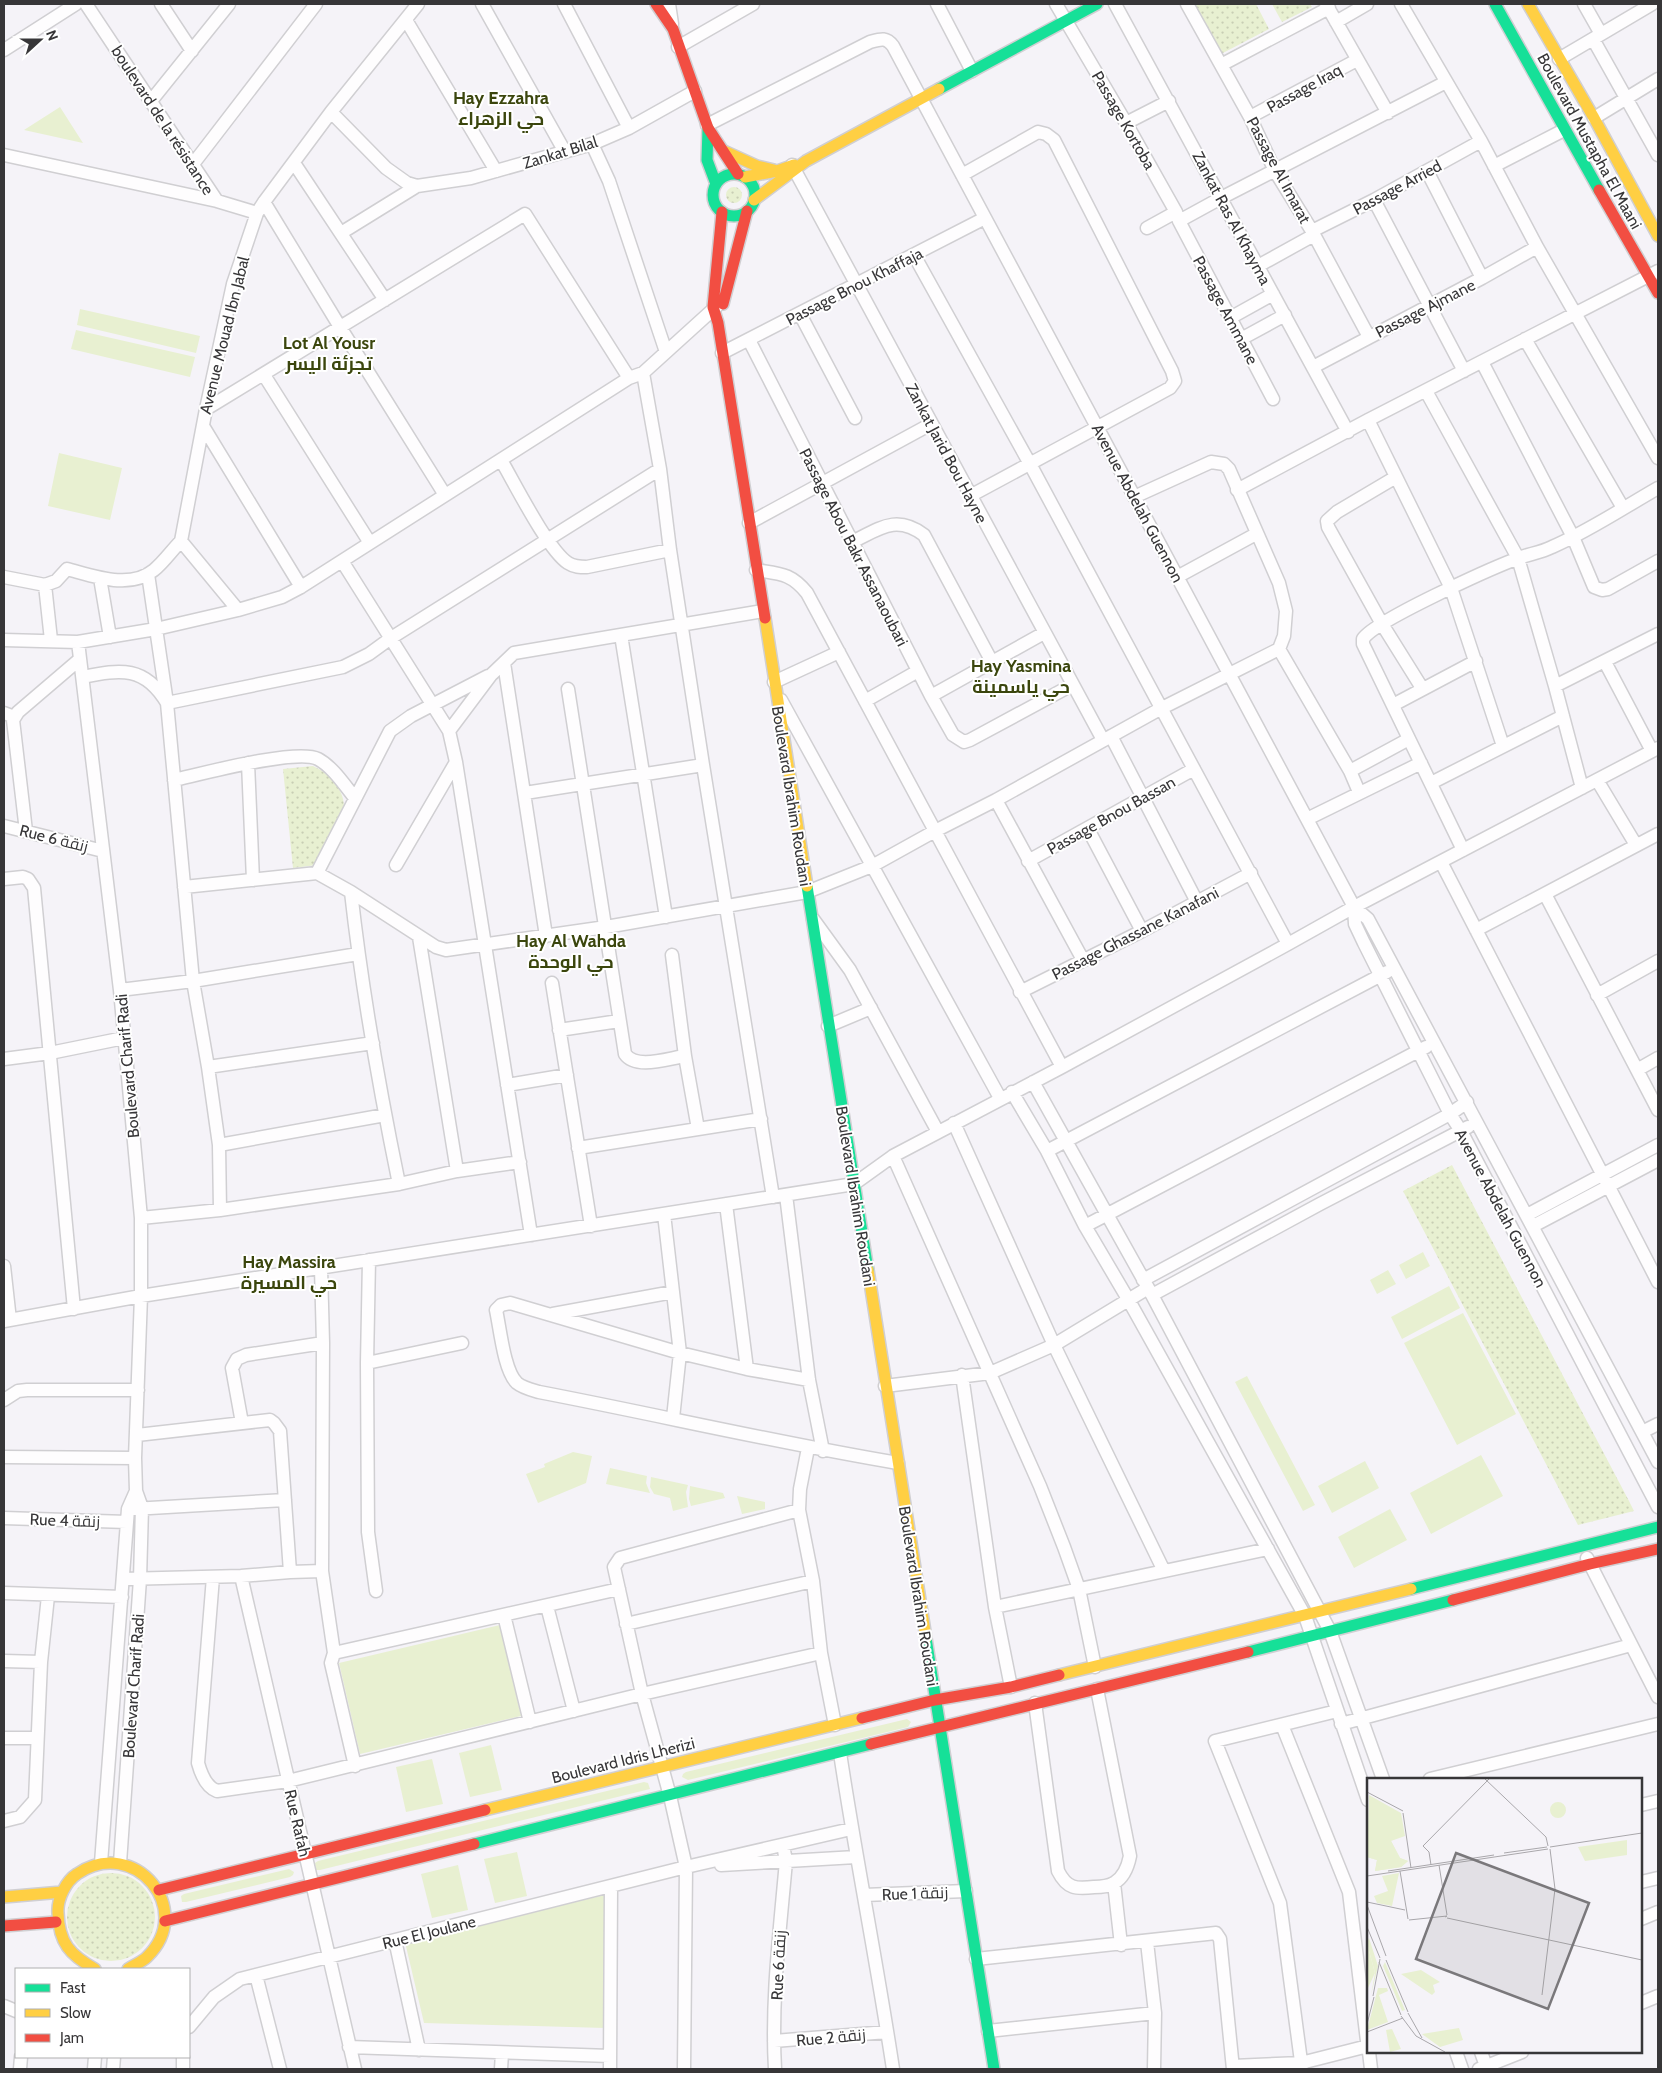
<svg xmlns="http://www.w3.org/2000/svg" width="1662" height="2073" font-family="Cabin,Cairo,sans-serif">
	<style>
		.green { fill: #e8f0d1 }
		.park { fill: url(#park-dots) }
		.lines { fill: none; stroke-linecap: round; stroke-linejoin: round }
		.street-casing { stroke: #d0cfd2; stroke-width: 15 }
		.fast-casing { stroke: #d0cfd2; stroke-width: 14 }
		.slow-casing { stroke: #d0cfd2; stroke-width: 14 }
		.jam-casing { stroke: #d0cfd2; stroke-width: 14 }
		.street { stroke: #fefdfe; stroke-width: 12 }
		.fast { stroke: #16e098; stroke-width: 11 }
		.slow { stroke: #ffcf43; stroke-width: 11 }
		.jam { stroke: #f24e42; stroke-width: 11 }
		.labels { text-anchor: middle; stroke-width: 4; stroke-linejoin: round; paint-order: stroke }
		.street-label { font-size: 16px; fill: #373638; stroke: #fff }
		.neighbourhood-label { font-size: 18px; font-weight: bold; fill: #3b460d; stroke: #fff }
		.inset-road { fill: none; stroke: #a9a7ab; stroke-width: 1 }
		.view { fill: #7a787b; fill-opacity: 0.15; stroke: #7a787b; stroke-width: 2.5 }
		.inset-edge { fill: none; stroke: #373638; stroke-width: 2.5 }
	</style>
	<defs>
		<pattern id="park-dots" width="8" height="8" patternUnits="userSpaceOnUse" patternTransform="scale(1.25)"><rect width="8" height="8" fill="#e8f0d1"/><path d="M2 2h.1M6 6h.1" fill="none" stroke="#c8ceb4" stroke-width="1.8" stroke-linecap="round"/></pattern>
	</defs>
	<rect width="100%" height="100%" fill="#f5f3f8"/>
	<!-- green -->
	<path class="green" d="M 60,107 L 83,143 L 24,130 Z
		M 80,309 L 200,336 L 196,353 L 77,325 Z
		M 76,330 L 195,357 L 190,377 L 71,349 Z
		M 59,453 L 122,468 L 110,520 L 48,506 Z
		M 1423,1252 L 1430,1266 L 1406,1279 L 1399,1265 Z
		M 1388,1270 L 1396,1284 L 1377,1294 L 1370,1280 Z
		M 1449,1286 L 1460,1308 L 1402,1339 L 1391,1317 Z
		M 1463,1313 L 1516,1414 L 1457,1445 L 1404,1343 Z
		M 1247,1376 L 1315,1505 L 1303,1511 L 1235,1382 Z
		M 573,1452 L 592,1456 L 586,1483 L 538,1503 L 526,1474 L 545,1467 L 544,1464 Z
		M 1481,1455 L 1503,1496 L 1431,1534 L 1410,1493 Z
		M 1365,1461 L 1379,1488 L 1332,1513 L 1318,1486 Z
		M 610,1468 L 647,1476 L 646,1483 L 650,1493 L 606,1484 Z
		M 651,1477 L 688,1485 L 686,1492 L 688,1507 L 673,1511 L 670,1498 L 654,1494 L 650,1487 Z
		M 690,1486 L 723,1493 L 725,1498 L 691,1506 L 689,1499 Z
		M 737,1496 L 765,1502 L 765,1509 L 742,1514 Z
		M 1390,1509 L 1407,1540 L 1354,1568 L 1338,1537 Z
		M 500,1625 L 521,1716 L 360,1754 L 339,1663 Z
		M 907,1719 L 911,1722 L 908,1727 L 688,1780 L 682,1777 L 683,1774 L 686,1772 Z
		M 491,1745 L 502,1790 L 470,1797 L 459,1753 Z
		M 432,1759 L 443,1804 L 406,1812 L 396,1767 Z
		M 644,1782 L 648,1783 L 650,1789 L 320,1870 L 316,1870 L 315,1863 L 318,1861 Z
		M 517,1852 L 527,1896 L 495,1903 L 484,1859 Z
		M 458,1865 L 468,1910 L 432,1918 L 421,1874 Z
		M 289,1869 L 294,1872 L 293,1875 L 290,1877 L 186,1902 L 182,1902 L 181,1896 L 184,1894 Z
		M 605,1895 L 605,2028 L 424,2023 L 405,1942 Z"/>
	<!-- park -->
	<path class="park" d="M 1195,4 L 1256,4 L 1269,29 L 1221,54 Z
		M 1272,4 L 1310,4 L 1312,7 L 1282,22 Z
		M726 195a8 8 0 1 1 16 0a8 8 0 1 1-16 0Z
		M 313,766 C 329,773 345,790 344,808 L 317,865 L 293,868 L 283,769 Z
		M 1452,1165 L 1629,1501 L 1634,1511 L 1578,1525 L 1403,1191 Z
		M67 1917a44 44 0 1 1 88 0a44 44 0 1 1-88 0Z"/>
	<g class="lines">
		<!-- street casing -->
		<g class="street-casing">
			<path id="street" d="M 86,4 L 217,201 L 257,213
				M 161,4 L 192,51
				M 482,4 L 565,152
				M 564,4 L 629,128
				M 669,4 L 672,24
				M 937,4 L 972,71
				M 1056,4 L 1126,123 L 1176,212 L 1179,221 L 1273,399
				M 1115,4 L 1348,432
				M 1187,4 L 1250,117 L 1275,171 L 1312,231 L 1369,337
				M 1326,4 L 1388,113
				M 1401,4 L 1481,141 L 1537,247 L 1658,458
				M 1584,4 L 1601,34
				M 406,20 L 496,171
				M 1336,22 L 1367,4
				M 1593,39 L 1658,155
				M 678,47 L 753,4
				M 4,50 L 76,4
				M 1559,59 L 1652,4
				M 1221,65 L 1329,8
				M 151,101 L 229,4
				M 331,112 L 386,168 L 407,183 L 417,186 L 471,178 L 592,144 L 629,128 L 695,91
				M 1250,117 L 1357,60
				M 1594,118 L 1658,79
				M 1126,123 L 1169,101
				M 707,125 L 870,42 C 881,39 886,37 893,46 L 1354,907 L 1368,919 L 1658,1462
				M 592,144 L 609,181 L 666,352
				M 4,155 L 217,201
				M 294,163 L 385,300
				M 193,164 L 316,4
				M 792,165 L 1103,740
				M 1494,166 L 1564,130
				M 1427,171 L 1482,278
				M 962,175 L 1038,132 L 1046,134 L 1054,140 L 1172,371 L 1175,381 L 1170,388 L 970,496
				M 1374,200 L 1464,371
				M 264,202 L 340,327 L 445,495
				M 1179,221 L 1221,198 L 1446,82
				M 1147,228 L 1176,212
				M 1312,231 L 1374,200 L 1481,141
				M 341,233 L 417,186
				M 914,255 L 1030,464 L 1288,944
				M 1258,266 L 1314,235
				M 718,305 L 643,373 L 660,469 L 670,550 L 703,765 L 773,1197
				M 800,314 L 855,418
				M 1230,318 L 1273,294
				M 1241,339 L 1285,315
				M 1525,339 L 1623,508
				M 749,340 L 931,696 L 953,735 L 964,742 L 970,740 L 1072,685
				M 722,353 L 985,218
				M 1482,362 L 1573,537 L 1594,587 L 1602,590 L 1608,589 L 1658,561
				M 1313,367 L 1482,278 L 1537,247
				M 264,375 L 370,543
				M 1426,391 L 1518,558 L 1555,686 L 1582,788
				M 206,409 L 525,214 L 629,378
				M 1368,420 L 1451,588 L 1503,746
				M 203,426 L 301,587
				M 501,460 C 515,484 548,550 568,563 C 574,567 580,567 587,567 L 670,550
				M 1396,477 L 1337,512 L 1327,521 L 1328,527 L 1382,624 L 1422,688
				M 1237,490 L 1368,420 L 1658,271
				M 749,523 L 931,424
				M 852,542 C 879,529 896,514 924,535 L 992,662
				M 342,561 L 449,731 L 456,762 L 531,1235
				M 756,570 C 780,574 791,573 807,593 L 1062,1067
				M 148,574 L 167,703 L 193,981 L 208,1067 L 219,1145 L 220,1210
				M 4,577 L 45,585 L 56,581 L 67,569 C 94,576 130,590 154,570 C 164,562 172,550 181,541
				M 1177,577 L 1256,534
				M 100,578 L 110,637
				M 45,585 L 51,640
				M 238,610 L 181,541 L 206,409 L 233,284 L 257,213 L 264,202 L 331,112 L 418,4
				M 621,635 L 666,917
				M 4,640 L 78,642 L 156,629 L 238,610 L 282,597 L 301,587 L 629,378 L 643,373
				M 78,642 L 120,990 L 141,1218 L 141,1296 L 135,1458 L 136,1491 L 142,1508 L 140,1579 L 120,1863
				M 1279,649 L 1350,771 L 1359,792
				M 1605,662 L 1652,751
				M 504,663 L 546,936
				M 83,677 C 121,669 145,666 167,703 L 343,667 L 369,654 L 391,638 L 660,469
				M 774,682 L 839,652
				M 1555,686 L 1658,634
				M 568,689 L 625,1054 C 636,1070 669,1058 685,1056
				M 931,696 L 1044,633
				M 781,700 L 1000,1098
				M 865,701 L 918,671
				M 1393,705 L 1476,661
				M 4,713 L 12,716 L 13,720 L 26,831
				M 13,720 L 18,712 L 80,659
				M 449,731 L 491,675 L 514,653 L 763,611
				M 1111,736 L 1197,902
				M 248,763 L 253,880
				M 1350,771 L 1409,739
				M 174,780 C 201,774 297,748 318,759 C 333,767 345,786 355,798
				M 1597,780 L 1636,845
				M 1431,783 L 1563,716
				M 525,793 L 703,765
				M 996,800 L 1083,960
				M 1307,819 L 1421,763
				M 4,826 L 103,851
				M 1088,829 L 1142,931
				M 1463,850 L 1363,644 L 1363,639 C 1374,621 1490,569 1516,559 C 1528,554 1540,553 1552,547 C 1589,531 1623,508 1658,488
				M 1028,861 L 1194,769
				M 1441,862 L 1658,1282
				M 396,865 L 456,762
				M 317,873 L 390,731 L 411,716 L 488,676
				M 4,879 L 23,877 L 28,879 L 34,888 L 74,1309
				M 184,887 L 317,873 L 351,892 L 436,947 L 446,950 L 606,927 L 807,892 L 872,866 L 935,831 L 996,800 L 1160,709 L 1279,649 L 1284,636 L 1286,611 L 1279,583 L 1229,469 L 1224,464 L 1211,462 L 1134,497
				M 351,892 C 362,990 379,1087 399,1184
				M 1545,894 L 1658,1110
				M 1354,907 L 1355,924 L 1364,943 L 1450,1114 L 1461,1131 L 1658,1507
				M 813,919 L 850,970 L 938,1132
				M 1476,930 L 1658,834
				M 419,937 L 457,1171
				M 672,955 L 685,1056 L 698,1129
				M 552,983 L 591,1226
				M 120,990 L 193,981 L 358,954
				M 1020,992 L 1142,931 L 1251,873
				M 1597,995 L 1658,961
				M 828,1026 L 871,1008
				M 559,1030 L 619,1021
				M 4,1059 L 50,1053 L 124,1038
				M 208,1067 L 373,1043
				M 1637,1070 L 1658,1058
				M 1033,1082 L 1152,1295 L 1330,1631 L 1383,1779
				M 507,1085 L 567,1075
				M 1012,1092 L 1047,1151 L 1085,1226 L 1128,1299 L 1305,1616 L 1368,1800
				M 954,1123 L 1054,1345 L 1164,1571
				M 219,1145 L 385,1115
				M 578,1148 L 761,1119
				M 1047,1151 L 1387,972
				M 893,1156 L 1040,1486 L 1064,1547 L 1079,1589 L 1095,1667
				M 786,1195 L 809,1380 L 823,1451
				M 726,1204 L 747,1369
				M 664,1214 L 680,1353 L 673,1418
				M 1527,1215 L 1658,1145
				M 141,1218 L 220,1210 L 399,1184 L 457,1171 L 520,1162
				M 1085,1226 L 1426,1047
				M 1533,1226 L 1658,1160
				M 369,1260 L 367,1363 L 368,1532 L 376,1591
				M 4,1266 L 10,1320
				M 321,1268 L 323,1343 L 322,1571
				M 1143,1280 L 1450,1114 L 1467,1102
				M 1152,1295 L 1320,1204 L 1468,1127
				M 553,1314 L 673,1292
				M 4,1321 L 141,1296 L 854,1184 L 893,1156 L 1062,1067 L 1288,944 L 1354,907 L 1658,748
				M 367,1363 L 462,1343
				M 962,1375 L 995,1607 L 1011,1687
				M 809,1380 L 747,1369 L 680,1353 L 510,1303 L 501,1305 L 496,1310 C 500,1328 504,1371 517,1383 C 523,1388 532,1390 539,1392 C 659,1415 778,1443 898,1463
				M 885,1386 L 990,1373 L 1054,1345 L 1148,1288
				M 4,1400 L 18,1391 L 27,1390 L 138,1390
				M 242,1423 L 232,1368 L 237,1359 L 246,1355 L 323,1343
				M 1642,1432 L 1658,1424
				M 137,1435 L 270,1420 L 274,1423 L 280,1431 L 290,1572
				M 808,1448 L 800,1489 L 799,1510 L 813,1581 L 821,1653 L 835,1725
				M 4,1457 L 135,1458
				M 133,1509 L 285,1500
				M 4,1518 L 127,1522
				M 1587,1558 L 1658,1697
				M 241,1576 L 355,2069
				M 213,1577 L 198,1763 C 201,1774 206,1787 217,1791 L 288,1781 L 642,1694 L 821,1653
				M 123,1579 L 241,1576 L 290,1572 L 322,1571 L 334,1653 L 331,1663 L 355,1766
				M 4,1593 L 122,1597
				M 547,1606 L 574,1711
				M 995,1607 L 1268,1549
				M 504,1615 L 530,1722
				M 626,1624 L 813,1581
				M 334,1653 L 619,1589
				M 4,1661 L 41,1662
				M 1035,1703 L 1058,1871 C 1067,1889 1076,1889 1094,1887 C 1100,1887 1109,1886 1114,1883 C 1123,1878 1128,1866 1130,1856 L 1097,1689
				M 1341,1724 L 1631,1645
				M 1282,1725 L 1349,1892 L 1368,2049
				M 4,1738 L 36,1738
				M 840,1753 C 856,1859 877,1963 893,2069
				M 1430,1779 L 1658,1724
				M 1641,1805 L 1658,1801
				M 4,1821 L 20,1817 L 35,1800 L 41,1662 L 48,1596
				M 101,1863 L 128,1509 L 136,1491
				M 721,1865 L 856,1857
				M 1641,1882 L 1658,1878
				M 1114,1883 L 1121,1945
				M 864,1895 L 966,1891
				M 1641,1919 L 1658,1912
				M 395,1940 L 419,2050
				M 1147,1942 L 1155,2013 L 1154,2069
				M 976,1959 L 1216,1933 L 1220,1939 L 1233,2069
				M 256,1975 L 280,2069
				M 1641,2003 L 1658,1996
				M 4,2006 L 16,2011
				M 189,2027 L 214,1997 L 240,1979 L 686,1867 L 851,1829
				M 988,2031 L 1155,2013
				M 774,2041 L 887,2032
				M 349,2047 L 610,2056
				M 1369,2052 L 1371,2069
				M 1456,2052 L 1462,2069
				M 1481,2052 L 1487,2069
				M 1233,2066 L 1301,2063 L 1368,2046
				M 20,2069 L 21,2057
				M 94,2069 L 95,2057
				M 113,2069 L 114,2057
				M 183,2069 L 183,2057
				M 501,2069 L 502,2053
				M 610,2069 L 611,1887
				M 684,2069 L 686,1867 L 670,1796 L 642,1694 L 614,1567 L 620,1558 L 799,1510
				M 775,2069 C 771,2000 780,1930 786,1861 L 783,1845
				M 1302,2069 L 1280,1903 L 1215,1741 L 1337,1711
				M 1479,2069 L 1522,2052"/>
		</g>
		<!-- fast casing -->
		<g class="fast-casing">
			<path id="fast" d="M 1495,4 L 1599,190
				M 939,89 L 1097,4
				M 708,128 L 707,160 L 716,184
				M713 195a21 21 0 1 1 42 0a21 21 0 1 1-42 0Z
				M 807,886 L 868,1270
				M 1411,1589 L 1658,1527
				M 926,1638 L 994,2069
				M 1248,1652 L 1453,1600
				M 474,1844 L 871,1744"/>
		</g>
		<!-- slow casing -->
		<g class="slow-casing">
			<path id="slow" d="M 1528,4 L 1594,118 L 1658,236
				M 724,151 L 757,166 L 774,170
				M 745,177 L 777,171 L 794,165
				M 754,200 L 806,161 L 939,89
				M 765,618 L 807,886
				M 868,1270 L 926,1638
				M 1059,1675 L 1411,1589
				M 485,1810 L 862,1718
				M 4,1897 L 62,1892
				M 95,1969 C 70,1955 59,1943 58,1913 C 57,1899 66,1881 77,1874 C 135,1835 196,1910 147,1957 C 142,1962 134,1965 128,1969"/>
		</g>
		<!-- jam casing -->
		<g class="jam-casing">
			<path id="jam" d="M 656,4 L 673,29 L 708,128 L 738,174
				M 1599,190 L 1658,293
				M 722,212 L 713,307 L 718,323 L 765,618
				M 723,304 L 747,211
				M 1453,1600 L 1590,1564 L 1658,1549
				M 862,1718 L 935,1700 L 1011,1687 L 1059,1675
				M 871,1744 L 1248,1652
				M 159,1890 L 485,1810
				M 165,1921 L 474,1844
				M 4,1926 L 56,1922"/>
		</g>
		<!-- street -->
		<use href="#street" class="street"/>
		<!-- fast -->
		<use href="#fast" class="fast"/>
		<!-- slow -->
		<use href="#slow" class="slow"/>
		<!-- jam -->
		<use href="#jam" class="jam"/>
	</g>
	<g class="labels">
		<!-- street labels -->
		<g class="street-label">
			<text transform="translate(1304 88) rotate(-29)" y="6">Passage Iraq</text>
			<text transform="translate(163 120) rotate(57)" y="6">boulevard de la résistance</text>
			<text transform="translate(1124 120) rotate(60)" y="6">Passage Kortoba</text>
			<text transform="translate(1590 141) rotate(61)" y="6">Boulevard Mustapha El Maani</text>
			<text transform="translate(560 152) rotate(-17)" y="6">Zankat Bilal</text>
			<text transform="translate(1279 170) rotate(62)" y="6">Passage Al Imarat</text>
			<text transform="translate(1397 187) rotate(-28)" y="6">Passage Arried</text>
			<text transform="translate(1232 218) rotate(62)" y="6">Zankat Ras Al Khayma</text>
			<text transform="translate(854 286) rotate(-27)" y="6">Passage Bnou Khaffaja</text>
			<text transform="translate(1425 308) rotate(-27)" y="6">Passage Ajmane</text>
			<text transform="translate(1226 310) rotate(62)" y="6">Passage Ammane</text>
			<text transform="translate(224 335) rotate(-76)" y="6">Avenue Mouad Ibn Jabal</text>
			<text transform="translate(947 453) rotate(62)" y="6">Zankat Jarid Bou Hayne</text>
			<text transform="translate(1138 503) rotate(62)" y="6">Avenue Abdelah Guennon</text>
			<text transform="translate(854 547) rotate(63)" y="6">Passage Abou Bakr Assanaoubari</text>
			<text transform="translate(792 796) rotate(81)" y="6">Boulevard Ibrahim Roudani</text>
			<text transform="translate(1111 815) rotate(-29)" y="6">Passage Bnou Bassan</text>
			<text transform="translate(54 838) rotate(14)" y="6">Rue 6 زنقة</text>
			<text transform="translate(1135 933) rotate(-27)" y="6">Passage Ghassane Kanafani</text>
			<text transform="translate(127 1066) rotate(-95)" y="6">Boulevard Charif Radi</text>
			<text transform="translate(856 1196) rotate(81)" y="6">Boulevard Ibrahim Roudani</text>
			<text transform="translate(1501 1208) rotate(62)" y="6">Avenue Abdelah Guennon</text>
			<text transform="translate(65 1520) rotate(2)" y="6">Rue 4 زنقة</text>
			<text transform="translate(919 1596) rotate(81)" y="6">Boulevard Ibrahim Roudani</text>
			<text transform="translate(133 1686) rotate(-86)" y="6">Boulevard Charif Radi</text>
			<text transform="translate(623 1760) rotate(-14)" y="6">Boulevard Idris Lherizi</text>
			<text transform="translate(298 1823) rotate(77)" y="6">Rue Rafah</text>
			<text transform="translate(915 1893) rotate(-2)" y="6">Rue 1 زنقة</text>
			<text transform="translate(429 1932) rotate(-14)" y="6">Rue El Joulane</text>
			<text transform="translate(778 1965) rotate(-87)" y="6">Rue 6 زنقة</text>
			<text transform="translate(831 2037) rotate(-5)" y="6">Rue 2 زنقة</text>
		</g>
		<!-- neighbourhood labels -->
		<g class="neighbourhood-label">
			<text x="501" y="104">Hay Ezzahra<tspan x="501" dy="21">حي الزهراء</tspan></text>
			<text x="329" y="349">Lot Al Yousr<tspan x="329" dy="21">تجزئة اليسر</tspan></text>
			<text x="1021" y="672">Hay Yasmina<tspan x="1021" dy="21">حي ياسمينة</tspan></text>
			<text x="571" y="947">Hay Al Wahda<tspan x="571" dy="21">حي الوحدة</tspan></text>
			<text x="289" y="1268">Hay Massira<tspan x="289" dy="21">حي المسيرة</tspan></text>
		</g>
	</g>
	<!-- overview -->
	<g transform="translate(1367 1778)">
		<rect width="275" height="275" fill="#f5f3f8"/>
		<path d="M 2,17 L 34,35 L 38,58 L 24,63 L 33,80 L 41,83 L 34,89 L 8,93 L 10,82 L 0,79 ZM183 32a8 8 0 1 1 16 0a8 8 0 1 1-16 0ZM 2,160 L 11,188 L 4,217 L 8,195 L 0,165 ZM 18,184 L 38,232 L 35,233 L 16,188 ZM 54,192 L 73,204 L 66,207 L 68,214 L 65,217 L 34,196 ZM 11,210 L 20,210 L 21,213 L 12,217 L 21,244 L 0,252 Z" fill="#e8f0d1"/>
		<path d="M 92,250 L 96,262 L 73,269 L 55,256 Z" fill="#e8f0d1"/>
		<path d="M 0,56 L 17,67 L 20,62 L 24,63 L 33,80 L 41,83 L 34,89 L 8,93 L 10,82 L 0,79 Z" fill="#e8f0d1"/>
		<path d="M 260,62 L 260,77 L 218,83 L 211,69 ZM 32,95 L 25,128 L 10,125 L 7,118 L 21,113 L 15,98 ZM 0,165 L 8,195 L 0,212 ZM 25,251 L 34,271 L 23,274 L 19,252 Z" fill="#e8f0d1"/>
		<path class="inset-road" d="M 118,1 L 179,59 L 181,68M 0,14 L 36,33M 36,35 L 44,90M 183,69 L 275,55M 137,75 L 180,69M 64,87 L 62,74 L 56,68 L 122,1M 72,87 L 80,137M 21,93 L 127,77M 33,93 L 41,141M 0,98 L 181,71M 0,124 L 38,132M 0,127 L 19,178M 80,140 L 275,182M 42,142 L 80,138 L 78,139M 0,149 L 13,180M 19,182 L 41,234M 12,184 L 34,237M 175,217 L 188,111 L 183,71M 6,218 L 13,181M 41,235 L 55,260M 34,238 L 49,258 L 78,274M 0,246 L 7,219M 0,254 L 36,240"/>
		<path class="view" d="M 89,75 L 222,125 L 181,231 L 49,181 Z"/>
		<rect width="275" height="275" class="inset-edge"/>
	</g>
	<!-- border -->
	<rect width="1662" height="2073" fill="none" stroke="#373638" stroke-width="10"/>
	<!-- legend -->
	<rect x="15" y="1968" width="175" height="90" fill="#ffffff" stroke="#afafaf"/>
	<rect x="25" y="1984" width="25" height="8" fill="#16e098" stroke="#afafaf"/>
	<text x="60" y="1993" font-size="15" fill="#373638">Fast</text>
	<rect x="25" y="2009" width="25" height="8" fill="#ffcf43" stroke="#afafaf"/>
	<text x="60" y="2018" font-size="15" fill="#373638">Slow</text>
	<rect x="25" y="2034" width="25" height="8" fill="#f24e42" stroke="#afafaf"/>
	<text x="60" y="2043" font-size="15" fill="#373638">Jam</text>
	<!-- north arrow -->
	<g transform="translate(40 40) rotate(69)" stroke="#ffffff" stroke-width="4" paint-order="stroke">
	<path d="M0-4L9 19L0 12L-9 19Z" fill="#373638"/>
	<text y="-8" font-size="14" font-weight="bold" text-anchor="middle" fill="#373638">N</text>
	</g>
</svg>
